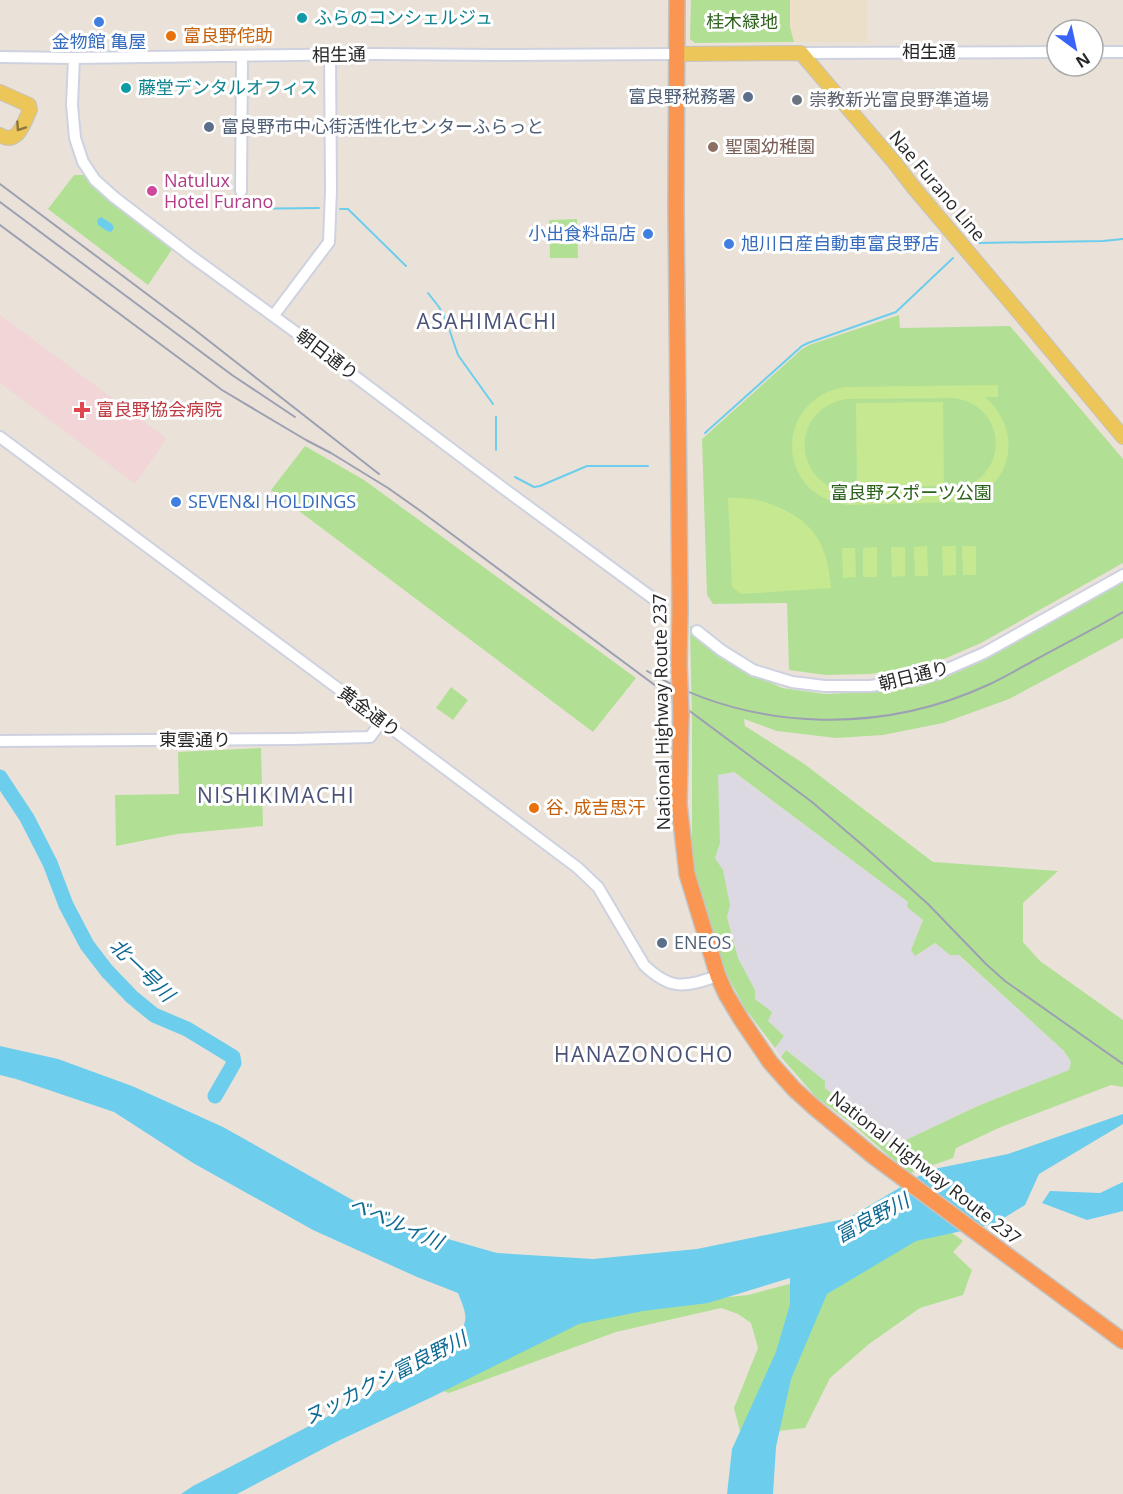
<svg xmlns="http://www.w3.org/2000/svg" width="1123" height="1494" font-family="'Open Sans','Noto Sans JP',sans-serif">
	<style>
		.industrial { fill: #dcd9e2 }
		.education { fill: #ecdfc8 }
		.medical { fill: #f1d5d7 }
		.green { fill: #b1e095 }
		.pitch { fill: #c5e891; fill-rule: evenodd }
		.water { fill: #6cceec }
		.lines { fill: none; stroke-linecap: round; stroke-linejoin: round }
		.stream { stroke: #6cceec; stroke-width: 2 }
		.river { stroke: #6cceec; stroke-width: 15 }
		.minor-casing { stroke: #ced2e0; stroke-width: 14 }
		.major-casing { stroke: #c3c3c3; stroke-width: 16 }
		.highway-casing { stroke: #c3c3c3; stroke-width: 18 }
		.minor { stroke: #fff; stroke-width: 10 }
		.major { stroke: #edc65a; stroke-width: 14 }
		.highway { stroke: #fb9652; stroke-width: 15 }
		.rail { stroke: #9ca0b2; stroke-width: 2 }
		.highway-bridge-casing { stroke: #c3c3c3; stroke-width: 18; stroke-linecap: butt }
		.highway-bridge { stroke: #fb9652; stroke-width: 15 }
		.oneway { stroke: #8a7640 }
		.culture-dot { fill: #0f9aa8; stroke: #fff; stroke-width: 2 }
		.shop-dot { fill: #3f7fe0; stroke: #fff; stroke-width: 2 }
		.food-dot { fill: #e8710a; stroke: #fff; stroke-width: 2 }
		.service-dot { fill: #5c6f8a; stroke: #fff; stroke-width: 2 }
		.worship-dot { fill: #6b7280; stroke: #fff; stroke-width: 2 }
		.education-dot { fill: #8d6e63; stroke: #fff; stroke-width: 2 }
		.hotel-dot { fill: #d1479c; stroke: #fff; stroke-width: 2 }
		.health-dot { fill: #e0444e; stroke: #fff; stroke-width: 2 }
		.labels { text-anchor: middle; stroke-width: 6; stroke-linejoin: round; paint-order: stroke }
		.culture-label { font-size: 18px; fill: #0d838f; stroke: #fff; text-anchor: start }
		.park-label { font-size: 18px; fill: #2b611a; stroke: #fff }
		.food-label { font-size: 18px; fill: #c56008; stroke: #fff; text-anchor: start }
		.shop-label { font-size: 18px; fill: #366cbe; stroke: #fff; text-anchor: start }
		.street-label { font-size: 18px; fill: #272727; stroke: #fff }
		.service-label { font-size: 18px; fill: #4e5e75; stroke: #fff; text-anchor: start }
		.worship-label { font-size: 18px; fill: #5b616d; stroke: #fff; text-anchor: start }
		.education-label { font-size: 18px; fill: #785e54; stroke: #fff; text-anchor: start }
		.hotel-label { font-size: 18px; fill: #b23c85; stroke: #fff; text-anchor: start }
		.health-label { font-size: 18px; fill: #be3a42; stroke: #fff; text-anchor: start }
		.water-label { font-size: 20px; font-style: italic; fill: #0f6a93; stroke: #fff }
		.quarter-label { font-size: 21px; letter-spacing: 1.5px; fill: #495276; stroke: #fff }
	</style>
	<rect width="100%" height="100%" fill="#eae2d9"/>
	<!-- industrial -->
	<path class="industrial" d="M 733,772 L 908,902 L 907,907 L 923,920 L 911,950 L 915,956 L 935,943 L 950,955 L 958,955 L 1064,1051 L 1071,1062 L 1069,1070 L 980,1105 L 893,1146 L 825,1088 L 824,1081 L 786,1050 L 781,1057 L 775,1048 L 784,1036 L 768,1021 L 755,999 L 755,990 L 738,958 L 727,917 L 730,905 L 723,870 L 715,858 L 720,843 L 717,775 Z"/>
	<!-- education -->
	<path class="education" d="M 790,0 L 867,0 L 867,42 L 794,42 L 790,27 Z"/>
	<!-- medical -->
	<path class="medical" d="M 0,315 L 165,437 L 165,441 L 135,484 L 0,383 Z"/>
	<!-- green -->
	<path class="green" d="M 691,0 L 790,0 L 790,27 L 794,42 L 695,43 L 690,39 Z
		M 74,175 L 86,175 C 110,205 143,225 173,248 L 148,285 L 48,209 Z
		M 577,219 L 578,258 L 550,258 L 549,220 Z
		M 899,315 L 900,328 L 1010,326 L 1123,459 L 1123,563 L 981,643 L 937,662 L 910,669 L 869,674 L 826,675 L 789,670 L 787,603 L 713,604 L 707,595 L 702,439 L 802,349 L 809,345 Z
		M 305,446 L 364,480 L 636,678 L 593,732 L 271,490 Z
		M 1123,581 L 1123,638 L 1009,699 L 943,723 L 883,735 L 836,738 L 777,731 L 744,719 L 745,726 L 803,763 L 933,862 L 1058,871 L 1023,903 L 1023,942 L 1040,961 L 1123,1020 L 1123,1087 L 1111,1085 L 1001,1127 L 956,1148 L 953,1158 L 911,1173 L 890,1157 L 850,1122 L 817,1098 L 781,1057 L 786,1050 L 825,1081 L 825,1088 L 893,1146 L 980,1105 L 1069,1070 L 1071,1062 L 1064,1051 L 959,955 L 950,955 L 935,943 L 915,956 L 911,950 L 923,920 L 907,907 L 908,902 L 734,772 L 718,775 L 720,843 L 715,858 L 723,870 L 730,905 L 727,917 L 738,958 L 755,990 L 755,999 L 772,1012 L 768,1021 L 784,1036 L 775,1048 L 744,1007 L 724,969 L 692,872 L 692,722 L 690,626 L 751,673 L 782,688 L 825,694 L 871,692 L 922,686 L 985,660 Z
		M 451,687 L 468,700 L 453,720 L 436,708 Z
		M 261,748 L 263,826 L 177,834 L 116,846 L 115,795 L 179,794 L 178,752 Z
		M 935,1232 L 952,1233 L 963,1241 L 953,1252 L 972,1270 L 963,1295 L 920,1308 L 869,1344 L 830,1378 L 805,1428 L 741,1435 L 734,1408 L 758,1348 L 751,1323 L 738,1314 L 721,1308 L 616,1332 L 449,1393 L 438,1389 L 552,1323 L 632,1307 L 748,1295 L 793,1283 Z"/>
	<!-- pitch -->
	<path class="pitch" d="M 998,385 L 998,397 L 985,397 C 1027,434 1010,494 956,502 L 848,505 C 775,497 773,399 845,387 ZM 953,398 C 1010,405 1010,481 953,490 L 846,492 C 791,481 791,409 846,399 Z
		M 943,402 L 944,486 L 857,487 L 856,403 Z
		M 728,498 C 746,497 762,500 778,507 C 816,523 828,548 831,588 L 741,594 L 732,587 Z
		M 927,546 L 928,576 L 915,576 L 914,547 Z
		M 942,546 L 956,546 L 956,575 L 943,576 Z
		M 962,546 L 976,546 L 976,575 L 963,575 Z
		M 877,547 L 877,577 L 863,577 L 863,548 Z
		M 891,547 L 905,547 L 905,576 L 892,577 Z
		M 842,548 L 855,548 L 856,577 L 843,578 Z"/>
	<!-- water -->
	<path class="water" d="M 101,217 L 112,224 L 114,228 L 111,232 L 107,231 L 98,225 L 97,220 Z
		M 0,1046 L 58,1059 L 132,1086 L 223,1127 L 379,1215 L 448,1239 L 497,1253 L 593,1259 L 697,1249 L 849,1218 L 929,1170 L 1008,1154 L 1123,1114 L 1123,1124 L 1039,1174 L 1025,1205 L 994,1224 L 916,1241 L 827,1294 L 791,1379 L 776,1447 L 773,1494 L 727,1494 L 732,1449 L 776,1352 L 790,1304 L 790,1278 L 708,1303 L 643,1311 L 579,1324 L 430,1398 L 338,1441 L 237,1494 L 181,1494 L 193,1486 L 406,1376 C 429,1363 460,1349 465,1321 C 467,1313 461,1301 458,1293 L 417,1277 L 313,1230 L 193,1163 L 114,1112 L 16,1079 L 0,1075 Z
		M 1123,1182 L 1123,1211 L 1087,1220 L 1042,1203 L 1050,1191 L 1100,1193 Z"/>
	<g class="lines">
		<!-- stream -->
		<path class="stream" d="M 242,209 L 319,208
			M 340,209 L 348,209 L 406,266
			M 979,243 L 1103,241 L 1123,239
			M 428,293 L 439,307 L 446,320 L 458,355 L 493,404
			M 496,417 L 496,450
			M 705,433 L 802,346 L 808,343 L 896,312 L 953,258
			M 515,477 L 534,487 L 540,486 L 587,466 L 648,466"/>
		<!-- river -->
		<path class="river" d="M 0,777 L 27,818 L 50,863 L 66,905 L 87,945 L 107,971 L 132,997 L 154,1015 L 187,1029 L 233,1057 L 234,1063 L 215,1096"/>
		<!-- minor casing -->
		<g class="minor-casing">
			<path id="minor" d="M 1093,52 L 1123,52
				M 801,53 L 1057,52
				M 0,57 L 74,58 L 373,54 L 501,55 L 678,54
				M 74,58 L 72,105 L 75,138 L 83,162 L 95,180 L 114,197 L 191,256 L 320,350 L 503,488 L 662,605
				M 241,191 L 242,56
				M 274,315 L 329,242 L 331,190 L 330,55
				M 0,437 L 367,710 L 578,868 L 598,887 L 644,965 C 671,991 684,987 718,976
				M 697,631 L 721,650 L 753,670 L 792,682 L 825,686 L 870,686 L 914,680 L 936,674 L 984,653 L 1123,575
				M 0,741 L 293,739 L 370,737 L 382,721"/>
		</g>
		<!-- major casing -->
		<g class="major-casing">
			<path id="major" d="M 678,54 L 801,53 L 894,162 L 914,188 L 1028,323 L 1123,437
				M 0,92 L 29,105 L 30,110 C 24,122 18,146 0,135"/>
		</g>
		<!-- highway casing -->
		<g class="highway-casing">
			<path id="highway" d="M 677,0 L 676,207 L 680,608 L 679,663
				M 681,715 L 679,804 L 687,874 L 718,976 L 726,994 L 741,1019 L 770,1062 L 794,1089 L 815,1108 L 873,1156 L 1123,1341"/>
		</g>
		<!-- minor -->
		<use href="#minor" class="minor"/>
		<!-- major -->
		<use href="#major" class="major"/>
		<!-- highway -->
		<use href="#highway" class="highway"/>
		<!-- rail -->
		<path class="rail" d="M 0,184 L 195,330 L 379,474
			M 0,202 L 232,375 L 295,417
			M 0,225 L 222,390 L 306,440 L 331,453 L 388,488 L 422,512 L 812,802 L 867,849 L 928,904 L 986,964 L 1005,981 L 1123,1064
			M 647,671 C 751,732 881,735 990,684 C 1005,677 1020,668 1035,660 C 1064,644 1094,629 1123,612"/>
		<!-- highway-bridge casing -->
		<g class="highway-bridge-casing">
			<path id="highway-bridge" d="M 679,663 L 681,715"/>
		</g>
		<!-- highway-bridge -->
		<use href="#highway-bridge" class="highway-bridge"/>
	</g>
	<!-- one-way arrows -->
	<defs><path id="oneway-chevron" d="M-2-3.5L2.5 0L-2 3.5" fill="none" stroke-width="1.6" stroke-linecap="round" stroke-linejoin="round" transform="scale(1.5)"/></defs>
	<use class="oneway" href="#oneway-chevron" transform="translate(20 127) rotate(124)"/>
	<!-- markers -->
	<g class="culture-dot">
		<circle cx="302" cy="18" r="6"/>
		<circle cx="126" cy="88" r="6"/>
	</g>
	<g class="shop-dot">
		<circle cx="99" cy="22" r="6"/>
		<circle cx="648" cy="234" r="6"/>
		<circle cx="729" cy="244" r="6"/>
		<circle cx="176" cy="502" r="6"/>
	</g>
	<g class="food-dot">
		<circle cx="171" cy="36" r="6"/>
		<circle cx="534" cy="808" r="6"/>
	</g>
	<g class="service-dot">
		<circle cx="748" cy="97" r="6"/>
		<circle cx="209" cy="127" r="6"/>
		<circle cx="662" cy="943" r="6"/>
	</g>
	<circle class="worship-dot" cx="797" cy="100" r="6"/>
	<circle class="education-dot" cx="713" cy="147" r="6"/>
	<circle class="hotel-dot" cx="152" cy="191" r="6"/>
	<path class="health-dot" d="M79 401h6v6h6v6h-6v6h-6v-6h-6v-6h6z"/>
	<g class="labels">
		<!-- culture labels -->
		<g class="culture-label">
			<text x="314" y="24">ふらのコンシェルジュ</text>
			<text x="138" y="94">藤堂デンタルオフィス</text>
		</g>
		<!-- park labels -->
		<g class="park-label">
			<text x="742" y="28">桂木緑地</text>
			<text x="911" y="499">富良野スポーツ公園</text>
		</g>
		<!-- food labels -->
		<g class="food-label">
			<text x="183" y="42">富良野侘助</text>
			<text x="546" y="814">谷. 成吉思汗</text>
		</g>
		<!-- shop labels -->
		<g class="shop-label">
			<text x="99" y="48" text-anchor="middle">金物館 亀屋</text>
			<text x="636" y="240" text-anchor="end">小出食料品店</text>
			<text x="741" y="250">旭川日産自動車富良野店</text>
			<text x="188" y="508">SEVEN&amp;I HOLDINGS</text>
		</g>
		<!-- street labels -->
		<g class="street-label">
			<text x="929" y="58">相生通</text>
			<text transform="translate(339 55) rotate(-1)" y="6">相生通</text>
			<text transform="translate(937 186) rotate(50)" y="6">Nae Furano Line</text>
			<text transform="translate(327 355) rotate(37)" y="6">朝日通り</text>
			<text transform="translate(914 676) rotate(-14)" y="6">朝日通り</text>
			<text transform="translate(369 712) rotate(37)" y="6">黄金通り</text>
			<text transform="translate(662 712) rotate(-91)" y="6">National Highway Route 237</text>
			<text x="195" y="746">東雲通り</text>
			<text transform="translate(925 1168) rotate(38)" y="6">National Highway Route 237</text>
		</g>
		<!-- service labels -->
		<g class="service-label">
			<text x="736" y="103" text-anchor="end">富良野税務署</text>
			<text x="221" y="133">富良野市中心街活性化センターふらっと</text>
			<text x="674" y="949">ENEOS</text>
		</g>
		<!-- worship labels -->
		<g class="worship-label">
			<text x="809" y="106">崇教新光富良野準道場</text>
		</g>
		<!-- education labels -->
		<g class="education-label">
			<text x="725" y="153">聖園幼稚園</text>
		</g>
		<!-- hotel labels -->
		<g class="hotel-label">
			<text x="164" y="187">Natulux<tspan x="164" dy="21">Hotel Furano</tspan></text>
		</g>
		<!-- health labels -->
		<g class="health-label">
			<text x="96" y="416">富良野協会病院</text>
		</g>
		<!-- water labels -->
		<g class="water-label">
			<text transform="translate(142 970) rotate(44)" y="7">北一号川</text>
			<text transform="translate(872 1218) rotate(-28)" y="7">富良野川</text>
			<text transform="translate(396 1223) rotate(24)" y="7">ベベルイ川</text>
			<text transform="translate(385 1378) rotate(-27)" y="7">ヌッカクシ富良野川</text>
		</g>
		<!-- quarter labels -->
		<g class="quarter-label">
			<text x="487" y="329">ASAHIMACHI</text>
			<text x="276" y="803">NISHIKIMACHI</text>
			<text x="644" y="1062">HANAZONOCHO</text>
		</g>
	</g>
	<!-- north arrow -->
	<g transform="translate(1075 48) rotate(147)"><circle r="28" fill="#ffffff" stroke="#a9a9a9" stroke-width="1.5"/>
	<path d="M0-4.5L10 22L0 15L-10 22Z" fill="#3962f6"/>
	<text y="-9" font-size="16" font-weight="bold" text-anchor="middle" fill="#272727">N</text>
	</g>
</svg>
